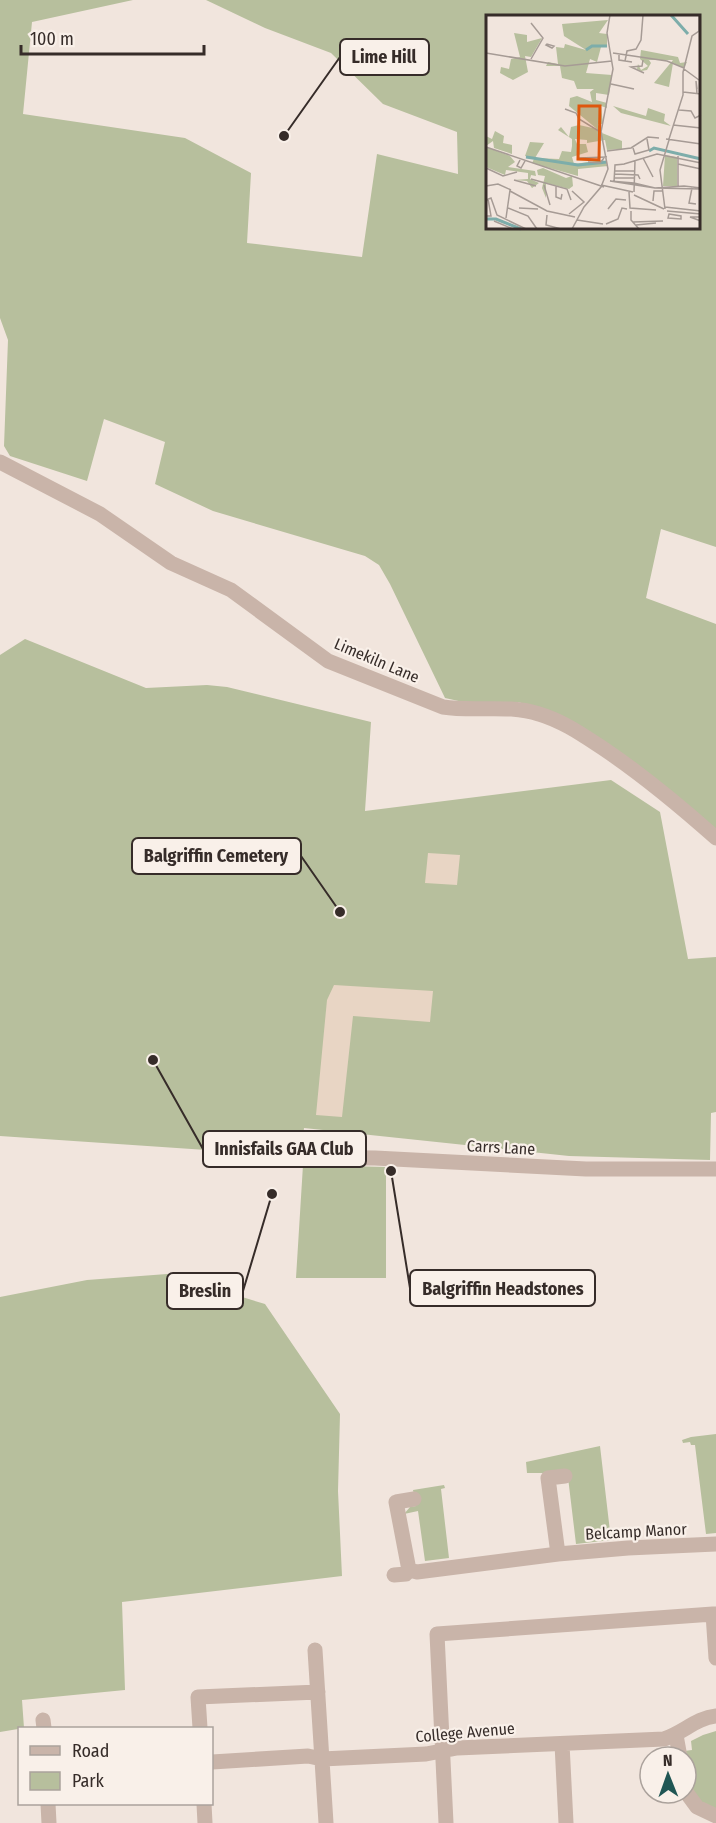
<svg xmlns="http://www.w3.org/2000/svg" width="716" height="1823" font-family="'Fira Sans Condensed',sans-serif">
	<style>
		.green { fill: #b7bf9d; fill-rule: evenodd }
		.plaza { fill: #e8d5c4 }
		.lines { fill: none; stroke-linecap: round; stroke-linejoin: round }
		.minor { stroke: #c9b4a9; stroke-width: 15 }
		.labels { text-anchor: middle; stroke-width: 4.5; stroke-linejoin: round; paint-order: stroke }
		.street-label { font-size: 16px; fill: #362c29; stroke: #f9f0e9 }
		.inset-river { fill: none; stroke: #7dadaa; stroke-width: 3 }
		.inset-road { fill: none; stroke: #a69b95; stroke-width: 1.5 }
		.view { fill: #df570d; fill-opacity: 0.15; stroke: #df570d; stroke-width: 3 }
		.inset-edge { fill: none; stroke: #362c29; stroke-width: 3 }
		.leader { fill: none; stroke: #362c29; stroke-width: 2 }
		.callout-dot { fill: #362c29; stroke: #f9f0e9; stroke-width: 2 }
		.callout { fill: #f9f0e9; stroke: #362c29; stroke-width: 2 }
		.callout-label { font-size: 18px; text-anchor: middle; font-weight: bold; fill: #362c29 }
	</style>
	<rect width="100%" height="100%" fill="#f1e5dd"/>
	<!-- green -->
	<path class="green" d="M 0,0 L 133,0 L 32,22 L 23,114 L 185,138 L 251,173 L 247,243 L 362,257 L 377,154 L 458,174 L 457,132 L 383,104 L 331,53 L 265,28 L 206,0 L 716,0 L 716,547 L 661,529 L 646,598 L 716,624 L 716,829 L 541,709 L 518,702 L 463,702 L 445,698 L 390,584 L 379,565 L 365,556 L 213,511 L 155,484 L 165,442 L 104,419 L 87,481 L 10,456 L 4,446 L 8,340 L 0,318 ZM 488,16 L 700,16 L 700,228 L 488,228 Z
		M 25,639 L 146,688 L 207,685 L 227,687 L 371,722 L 365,811 L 611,780 L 660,812 L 688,959 L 716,957 L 716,1112 L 711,1113 L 710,1160 L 569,1156 L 304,1128 L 302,1147 L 280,1145 L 279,1152 L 221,1151 L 0,1136 L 0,655 Z
		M 303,1165 L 386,1167 L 386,1278 L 296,1278 Z
		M 167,1274 L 265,1304 L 340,1414 L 338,1491 L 342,1576 L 122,1602 L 125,1690 L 22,1700 L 24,1728 L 0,1732 L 0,1297 L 87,1280 Z
		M 716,1434 L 716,1533 L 706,1534 L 695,1445 L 691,1445 L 690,1442 L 683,1443 L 682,1440 L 691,1437 Z
		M 600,1446 L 611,1540 L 576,1544 L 567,1469 L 543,1473 L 527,1473 L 526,1462 Z
		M 444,1485 L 445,1488 L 441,1489 L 449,1558 L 425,1561 L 418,1511 L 404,1514 L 410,1507 L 416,1506 L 413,1490 Z
		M 716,1731 L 716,1809 L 696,1799 L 689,1786 L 684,1751 L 692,1750 L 691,1741 L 703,1735 Z"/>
	<!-- plaza -->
	<path class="plaza" d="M 428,853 L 460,855 L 457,885 L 425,883 Z
		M 334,985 L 433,991 L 430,1022 L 353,1016 L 342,1117 L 316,1115 L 327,1000 Z"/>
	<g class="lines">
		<!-- minor -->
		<path class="minor" d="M 0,462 L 100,514 L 171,563 L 231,590 L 328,661 L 443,707 C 475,712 508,704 539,714 C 563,721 584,736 604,749 C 644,776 680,806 716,838
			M 285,1157 L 375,1158 L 586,1169 L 716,1169
			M 558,1554 L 548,1478 L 565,1476
			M 409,1570 L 396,1502 L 414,1499
			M 394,1575 L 406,1574 L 409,1570 L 417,1572 L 558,1554 L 628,1548 L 716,1544
			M 716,1614 L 713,1614 L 716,1658
			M 315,1650 L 326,1823
			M 43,1720 L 44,1728
			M 200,1728 L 198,1697 L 318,1692
			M 676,1735 L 680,1757
			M 562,1744 L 566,1823
			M 212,1762 L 308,1756 L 322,1759 L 426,1754 L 457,1748 L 664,1739 C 683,1733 696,1718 716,1716
			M 686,1792 L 697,1807 L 716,1816
			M 48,1804 L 49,1823
			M 204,1804 L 205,1823
			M 446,1823 L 437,1634 L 713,1614"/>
	</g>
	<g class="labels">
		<!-- street labels -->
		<g class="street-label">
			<text transform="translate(377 660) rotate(23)" y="6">Limekiln Lane</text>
			<text transform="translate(501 1147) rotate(3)" y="6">Carrs Lane</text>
			<text transform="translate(636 1531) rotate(-3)" y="6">Belcamp Manor</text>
			<text transform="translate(465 1732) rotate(-5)" y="6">College Avenue</text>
		</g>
	</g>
	<!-- overview -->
	<g transform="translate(486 15)">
		<rect width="214" height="214" fill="#f1e5dd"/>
		<path d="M 122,5 L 113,18 L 121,19 L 121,31 L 115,32 L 111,47 L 104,44 L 100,58 L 126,60 L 123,80 L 110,78 L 110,85 L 121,88 L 121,93 L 115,91 L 117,109 L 112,109 L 116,118 L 136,126 L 136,134 L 121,135 L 119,125 L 101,128 L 101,125 L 89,124 L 91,129 L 100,129 L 102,137 L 86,142 L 88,149 L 117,145 L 122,151 L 92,154 L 92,161 L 46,148 L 48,144 L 39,141 L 44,127 L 58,128 L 49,143 L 73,144 L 76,136 L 85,137 L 86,131 L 86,124 L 72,115 L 75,112 L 83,122 L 85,112 L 93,110 L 111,114 L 83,91 L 84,83 L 91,81 L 106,87 L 104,77 L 108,74 L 91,74 L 88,66 L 76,63 L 74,51 L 60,51 L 62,47 L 72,49 L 70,32 L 78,33 L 79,29 L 100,35 L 78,21 L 76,9 ZM 28,18 L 41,20 L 41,27 L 56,23 L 45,42 L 39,41 L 42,57 L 27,65 L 14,58 L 15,52 L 23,54 L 25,44 L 34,42 ZM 155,35 L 192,42 L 194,48 L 201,47 L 198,53 L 187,48 L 183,72 L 168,68 L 187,45 L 163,45 L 165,48 L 161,55 L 155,56 L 151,54 L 152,49 L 155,55 L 162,51 L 154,44 ZM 127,91 L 160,101 L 162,93 L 179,99 L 178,106 L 185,111 L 135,98 ZM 9,116 L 18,121 L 17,128 L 26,130 L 26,139 L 8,133 L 7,126 L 0,131 L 0,121 L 6,124 ZM 0,132 L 24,141 L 29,147 L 22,152 L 49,156 L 50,161 L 45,160 L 44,164 L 53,168 L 46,173 L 41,166 L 28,165 L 42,164 L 42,158 L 20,155 L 19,160 L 0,152 ZM 179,140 L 191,142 L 191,171 L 177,171 ZM 57,153 L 80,163 L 86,161 L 87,171 L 83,174 L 60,168 L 60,183 L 56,173 L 59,161 L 52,160 L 51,155 Z" fill="#b7bf9d"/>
		<path class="inset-river" d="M 185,0 L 202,19M 100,35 L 106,31 L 121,31M 163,136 L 168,133 L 215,144M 40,142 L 92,150 L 121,147M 0,204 L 10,204 L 35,214"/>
		<path class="inset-road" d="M 45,8 L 57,23 L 45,44M 60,30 L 61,29 L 68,31 L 66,33 ZM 0,38 L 79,51 L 126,46M 127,38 L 181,46 L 198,53M 133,39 L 133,45 L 146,47M 157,45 L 156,51 L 145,52 L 158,58M 139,46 L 141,36 L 150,34 L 155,25 L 157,0M 198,54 L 213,65M 125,69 L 148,74M 211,74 L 210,66 L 211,79M 197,77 L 215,79M 79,94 L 90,98 L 93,104 L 116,118M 193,95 L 205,96 L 209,103 L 215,100M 187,110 L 215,113M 180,124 L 215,129M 183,124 L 197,80 L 197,57 L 206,21 L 213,16 L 213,0M 0,132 L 118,172M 147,133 L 149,139 L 163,135 L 161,124M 121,136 L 145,133 L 162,122 L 173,123M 93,143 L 121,142M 157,143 L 167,162M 34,145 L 31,151 L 35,153 L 39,146M 102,147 L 114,148 L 118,143M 138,149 L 171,139 L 215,148M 192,149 L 215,154M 0,153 L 17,161 L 31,157M 129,156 L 148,156M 129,159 L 152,160 L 154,164M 128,163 L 148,163M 45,164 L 81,174 L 85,185M 28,165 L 50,171M 128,167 L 129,150 L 139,149M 58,170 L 64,190M 115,170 L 147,177M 0,171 L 12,169 L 25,175M 70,171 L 70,182 L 75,184 L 76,179M 192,171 L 192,141M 206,173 L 203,188 L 210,189M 215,173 L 198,171 L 169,173 L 148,168 L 124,166 L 169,173 L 215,174M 24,176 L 61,196 L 89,202M 143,177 L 144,193 L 170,195M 148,177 L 149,146M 148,180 L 178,194M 0,185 L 5,183 L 11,200 L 40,214M 167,186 L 168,176 L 177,176M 179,192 L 215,196M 22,193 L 42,201 L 51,214M 33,193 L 52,194M 122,194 L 130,184 L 140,185M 179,194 L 174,155 L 183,125M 145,196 L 145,205 L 153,214M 181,196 L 215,199M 83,199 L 98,187 L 86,176M 183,199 L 195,201 L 195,204 L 182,203 ZM 61,200 L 60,210 L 75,214M 0,201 L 5,201 L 2,184M 215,202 L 204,202 L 215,206M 20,203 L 24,175M 91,205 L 117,209M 8,206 L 27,214M 147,207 L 177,206M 120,209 L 132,204 L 136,193 L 141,194M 150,210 L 170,208M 86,214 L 98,192 L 115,172 L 122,154 L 115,117 L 127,54 L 121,18 L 124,0"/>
		<path class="view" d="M 93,91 L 114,91 L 113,145 L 92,144 Z"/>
		<rect width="214" height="214" class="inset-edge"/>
	</g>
	<!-- callouts -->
	<path class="leader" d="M284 136L340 57M340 912L301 856M153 1060L203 1149M391 1171L410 1288M272 1194L243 1291"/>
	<g class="callout-dot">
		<circle cx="284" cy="136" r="6"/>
		<circle cx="340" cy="912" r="6"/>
		<circle cx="153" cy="1060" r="6"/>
		<circle cx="391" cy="1171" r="6"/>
		<circle cx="272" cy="1194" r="6"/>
	</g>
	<g class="callout">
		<rect x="340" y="39" width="89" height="36" rx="6"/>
		<rect x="132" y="838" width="169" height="36" rx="6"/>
		<rect x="203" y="1131" width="163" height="36" rx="6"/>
		<rect x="410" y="1270" width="185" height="36" rx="6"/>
		<rect x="167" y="1273" width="76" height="36" rx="6"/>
	</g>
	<g class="callout-label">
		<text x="384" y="63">Lime Hill</text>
		<text x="216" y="862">Balgriffin Cemetery</text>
		<text x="284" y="1155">Innisfails GAA Club</text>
		<text x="503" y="1295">Balgriffin Headstones</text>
		<text x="205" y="1297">Breslin</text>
	</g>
	<!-- legend -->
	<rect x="18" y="1727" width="195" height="78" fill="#f9f0e9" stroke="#aba29c" stroke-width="1.5"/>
	<rect x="30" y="1746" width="30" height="9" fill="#c9b4a9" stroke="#aba29c" stroke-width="1.5"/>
	<text x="72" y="1757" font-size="18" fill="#362c29">Road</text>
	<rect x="30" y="1772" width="30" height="18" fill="#b7bf9d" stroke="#aba29c" stroke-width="1.5"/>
	<text x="72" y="1787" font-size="18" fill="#362c29">Park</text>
	<!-- north arrow -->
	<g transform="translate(668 1775) rotate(359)"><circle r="28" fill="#f9f0e9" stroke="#aba29c" stroke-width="1.5"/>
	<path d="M0-4.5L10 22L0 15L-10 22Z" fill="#205654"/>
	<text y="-9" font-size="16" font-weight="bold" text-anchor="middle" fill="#362c29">N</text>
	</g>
	<!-- scale -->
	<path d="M21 45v9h183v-9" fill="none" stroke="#362c29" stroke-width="3"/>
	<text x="30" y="45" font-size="18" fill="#362c29" stroke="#f9f0e9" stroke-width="4.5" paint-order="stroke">100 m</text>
</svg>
